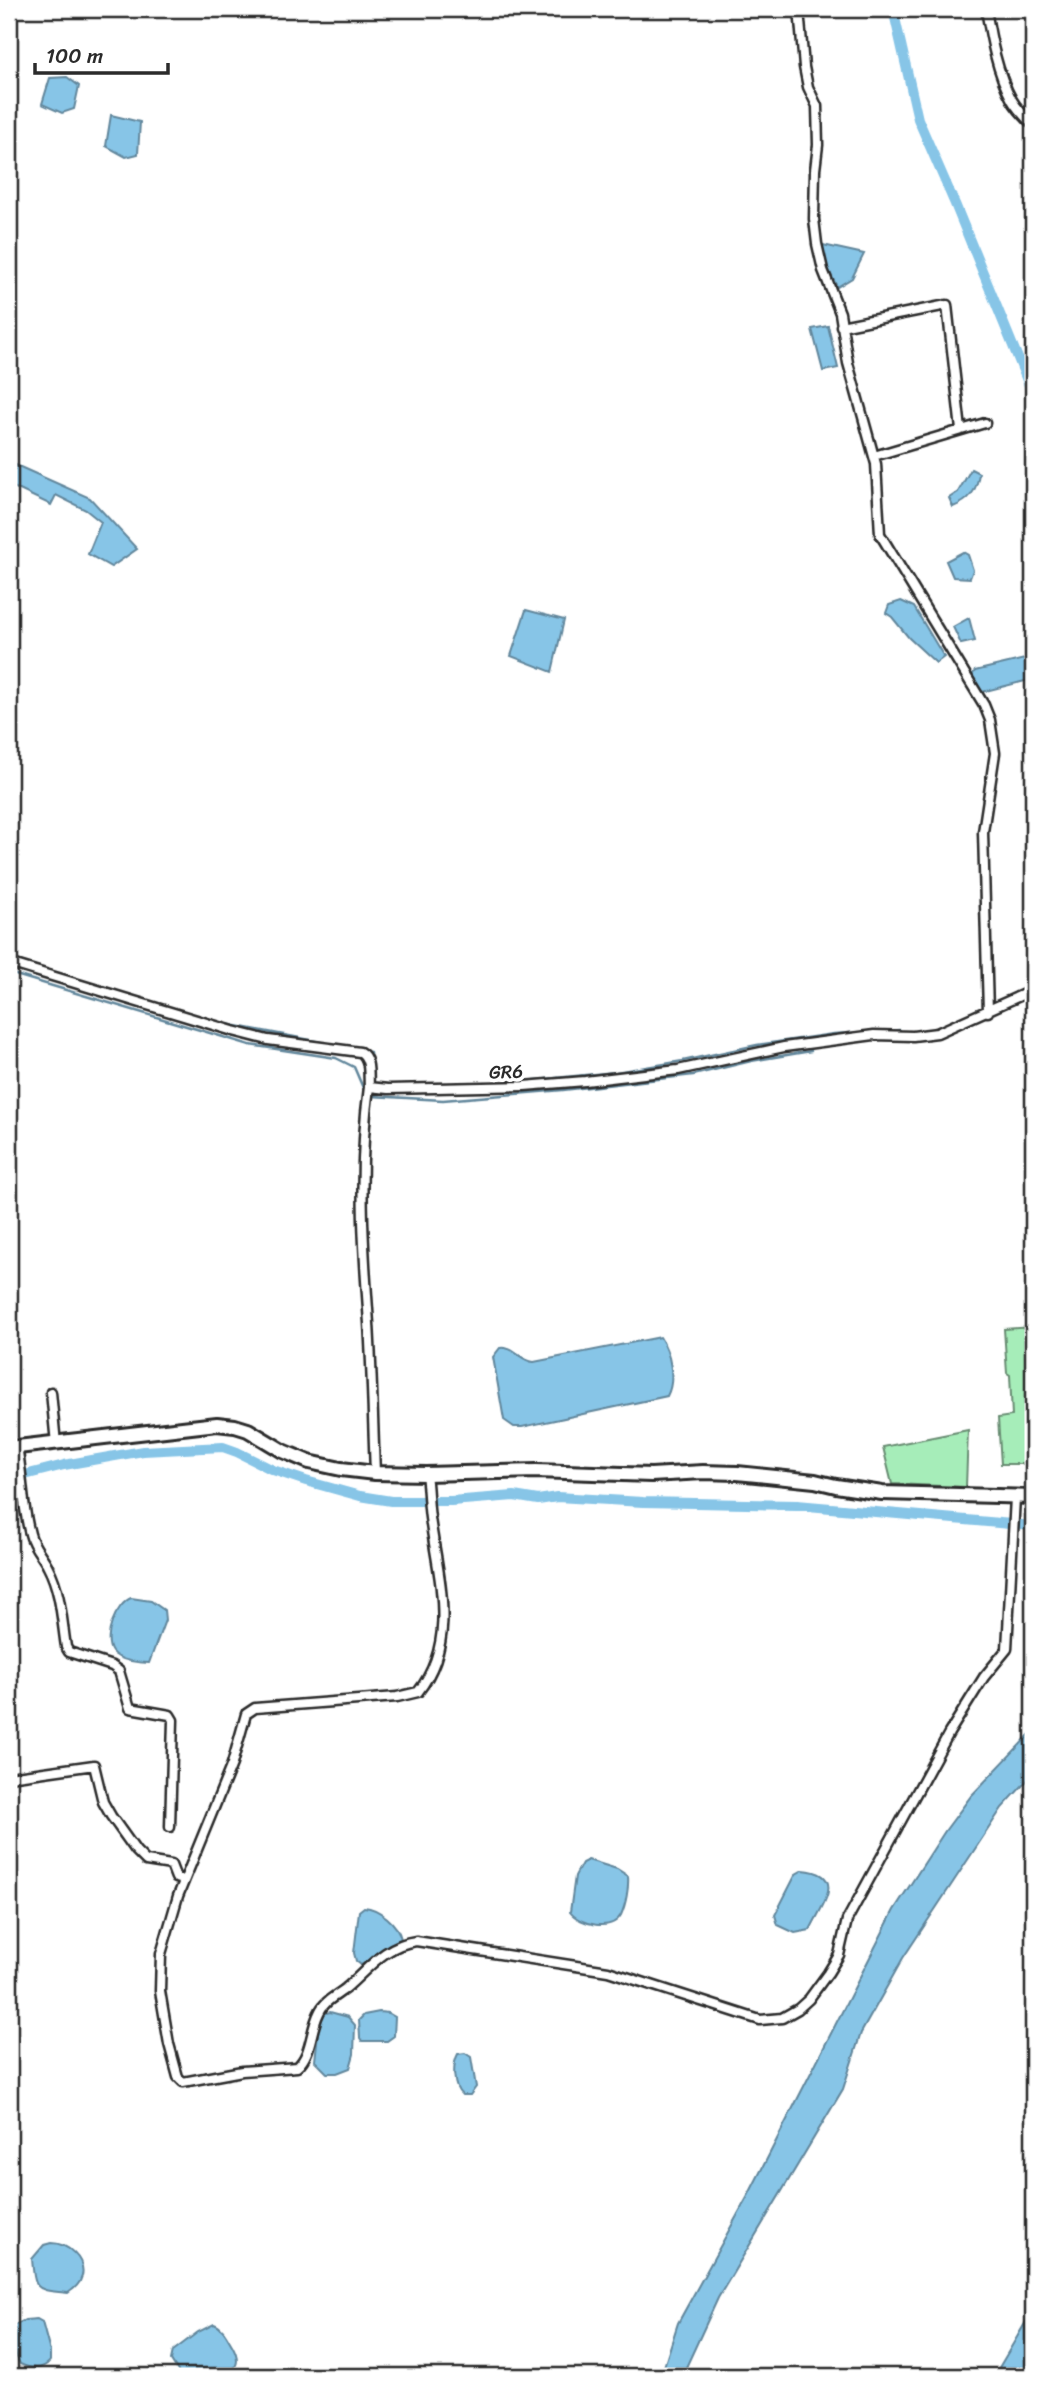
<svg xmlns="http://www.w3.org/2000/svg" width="1042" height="2385" font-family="Sriracha,sans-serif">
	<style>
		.green { fill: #a6edb9; stroke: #688c72; stroke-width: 2 }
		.water { fill: #87c5e7; stroke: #62879c; stroke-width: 2 }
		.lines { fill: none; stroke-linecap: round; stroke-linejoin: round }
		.stream { stroke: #62879c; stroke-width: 2.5 }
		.canal { stroke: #87c5e7; stroke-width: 10 }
		.minor-casing { stroke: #2b2b2b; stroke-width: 13 }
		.secondary-casing { stroke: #2b2b2b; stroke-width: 18 }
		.minor { stroke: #fff; stroke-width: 8 }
		.secondary { stroke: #fff; stroke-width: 12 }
		.labels { text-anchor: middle; stroke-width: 7; stroke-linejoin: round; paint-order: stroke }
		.street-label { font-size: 19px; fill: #2b2b2b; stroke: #fff }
	</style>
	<rect width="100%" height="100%" fill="#fff"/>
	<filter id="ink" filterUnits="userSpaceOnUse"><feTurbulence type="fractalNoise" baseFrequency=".0143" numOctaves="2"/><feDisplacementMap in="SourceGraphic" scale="14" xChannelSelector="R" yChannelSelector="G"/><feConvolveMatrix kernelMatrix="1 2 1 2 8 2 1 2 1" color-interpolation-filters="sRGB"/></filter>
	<g filter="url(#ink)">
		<!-- green -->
		<path class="green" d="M 1033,1327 L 1033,1464 L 1001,1464 L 998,1418 L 1012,1416 L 1010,1375 L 1007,1373 L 1004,1329 Z
			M 968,1430 L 966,1487 L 892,1484 L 883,1447 Z"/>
		<!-- water -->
		<path class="water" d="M 67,77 L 79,86 L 74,109 L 62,113 L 42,104 L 50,78 Z
			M 111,115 L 140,122 L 138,154 L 126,157 L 106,146 Z
			M 823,245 L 864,254 L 852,278 L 837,287 L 820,252 Z
			M 828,326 L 838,368 L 823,371 L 812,329 Z
			M 9,462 L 90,498 L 137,549 L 111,567 L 88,554 L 101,522 L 86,510 L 56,495 L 51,505 L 9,485 Z
			M 971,469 L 979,473 C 977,491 969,501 953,507 L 949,498 L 958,492 Z
			M 963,552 L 968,555 L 973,570 L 970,578 L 953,577 L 946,561 Z
			M 901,601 L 914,607 L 944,657 L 936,663 L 909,638 L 892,617 L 886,613 L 889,605 Z
			M 526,610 L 564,620 L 552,672 L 511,656 Z
			M 969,618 L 975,641 L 961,644 L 953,627 Z
			M 1033,657 L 1033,679 L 982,692 L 978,690 L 971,677 L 975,671 Z
			M 660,1337 C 670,1352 676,1379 667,1396 L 522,1427 L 514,1427 L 504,1420 L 493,1357 L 500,1348 C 514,1346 520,1361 534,1362 Z
			M 131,1598 L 151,1601 L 164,1610 L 165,1620 L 149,1663 C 139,1663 119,1661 112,1652 C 102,1638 116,1604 131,1598 Z
			M 1033,1731 L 1033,1774 L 1002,1808 L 903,1958 L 861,2033 L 843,2089 L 718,2298 L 682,2376 L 661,2376 L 678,2323 L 749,2194 L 894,1910 L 945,1831 L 971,1796 Z
			M 588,1860 L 617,1869 L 628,1876 C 629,1887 626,1904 621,1915 C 612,1932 580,1925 570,1912 L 575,1876 L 582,1863 Z
			M 803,1870 C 848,1874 822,1905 810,1930 L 795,1933 L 778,1925 L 775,1915 L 796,1874 Z
			M 364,1907 C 379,1908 398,1924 401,1939 L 361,1965 L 356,1961 L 354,1953 L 359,1911 Z
			M 330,2012 L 348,2017 L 355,2025 L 354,2054 L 350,2068 L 337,2073 L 327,2073 L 315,2061 L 319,2024 L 322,2014 Z
			M 379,2012 L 388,2013 L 395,2017 L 394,2036 L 387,2041 L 362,2041 L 360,2038 L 359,2020 L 364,2015 Z
			M 465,2053 L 471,2057 L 476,2087 L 470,2095 L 462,2095 C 453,2088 452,2065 458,2054 Z
			M 51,2243 C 67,2243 86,2259 82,2276 C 80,2284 75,2288 68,2293 C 36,2289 35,2293 32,2259 L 44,2245 Z
			M 1033,2310 L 1033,2376 L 994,2376 Z
			M 37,2319 L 42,2322 L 50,2352 L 50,2361 C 42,2371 31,2369 20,2364 C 14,2352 9,2339 13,2326 L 25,2320 Z
			M 214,2324 C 223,2327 227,2337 232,2345 C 253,2382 202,2376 181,2376 L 171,2360 L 173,2351 L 198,2332 Z"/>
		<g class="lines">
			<!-- stream -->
			<path class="stream" d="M 9,973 L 250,1045 L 336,1058 L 354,1067 L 366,1095
				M 215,1022 L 342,1046
				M 362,1051 L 370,1052 L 370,1059
				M 505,1083 L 616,1072 L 683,1061 L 757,1045 L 834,1034 L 900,1030
				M 371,1096 L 443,1100 L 563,1090 L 693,1075 L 751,1061 L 811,1051"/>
			<!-- canal -->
			<path class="canal" d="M 893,9 L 918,119 L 955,204 L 1033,395
				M 9,1479 L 64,1465 L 143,1451 L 223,1447 L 237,1452 L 273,1470 L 306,1481 L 360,1496 L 391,1501 L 451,1501 L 514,1496 L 538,1500 L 557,1497 L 643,1502 L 797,1505 L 1033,1526"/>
			<!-- minor casing -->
			<g class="minor-casing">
				<path id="minor" d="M 799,9 L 804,67 L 808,87 L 817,106 L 818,145 L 815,170 L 814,219 L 817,244 L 823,270 L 840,313 L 848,363 L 876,464 L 880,534 L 984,705 L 990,720 L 995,753 L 983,832 L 988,1012
					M 986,9 C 991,39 997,73 1012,100 C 1017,109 1026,118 1033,125
					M 841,326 L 947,305 L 961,430
					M 874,456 L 985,423
					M 9,963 L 233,1031 L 268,1040 L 360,1052 C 371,1058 368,1075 369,1087 L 388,1089 L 524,1086 L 585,1081 L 678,1070 L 784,1047 L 874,1035 L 913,1036 L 937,1033 L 1033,990
					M 369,1087 C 358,1166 363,1244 369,1323 C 372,1373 373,1422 375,1473
					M 51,1392 L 56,1444
					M 17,1447 C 23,1476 22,1506 30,1534 C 33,1547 43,1556 48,1567 C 61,1591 62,1622 66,1647 L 69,1652 L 112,1666 L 119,1671 L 130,1708 L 170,1715 L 173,1720 L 170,1827
					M 426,1474 C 428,1488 428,1503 430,1518 C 438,1577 459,1640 418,1692 L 397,1697 L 255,1708 L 246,1714 L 232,1764 L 178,1896 L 161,1954 L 160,1991 L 169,2044 L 178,2077 L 183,2082 L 242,2071 L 297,2067 C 312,2054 310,2031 319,2013 C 324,2001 336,1996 346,1988 C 368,1969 385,1945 416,1941 L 608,1971 L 760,2020 L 782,2018 L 798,2009 L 809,1999 L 828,1973 L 839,1955 L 847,1920 L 949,1733 L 984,1677 L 1007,1649 L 1015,1497
					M 9,1777 L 94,1765 L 103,1802 L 111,1816 L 136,1851 L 146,1861 L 171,1865 L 176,1878 L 183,1880"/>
			</g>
			<!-- secondary casing -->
			<g class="secondary-casing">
				<path id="secondary" d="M 9,1448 L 217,1424 L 235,1426 L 248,1430 L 283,1451 L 309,1462 L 341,1469 L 375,1473 L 426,1474 L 536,1471 L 651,1475 L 703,1472 L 737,1473 L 815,1481 L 836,1486 L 882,1493 L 1033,1497"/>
			</g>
			<!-- minor -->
			<use href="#minor" class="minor"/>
			<!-- secondary -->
			<use href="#secondary" class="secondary"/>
		</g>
	</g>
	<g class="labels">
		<!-- street labels -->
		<g class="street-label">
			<text transform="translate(506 1071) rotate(-2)" y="7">GR6</text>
		</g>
	</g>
	<!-- margin -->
	<rect width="1042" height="2385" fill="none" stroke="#fff" stroke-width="35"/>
	<rect x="18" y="18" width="1007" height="2350" fill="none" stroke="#2b2b2b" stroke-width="2.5" filter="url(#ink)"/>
	<!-- scale -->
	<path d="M35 63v10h133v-10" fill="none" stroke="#2b2b2b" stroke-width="3.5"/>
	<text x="46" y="63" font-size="21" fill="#2b2b2b" stroke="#ffffff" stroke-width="5" paint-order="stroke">100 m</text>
</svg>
